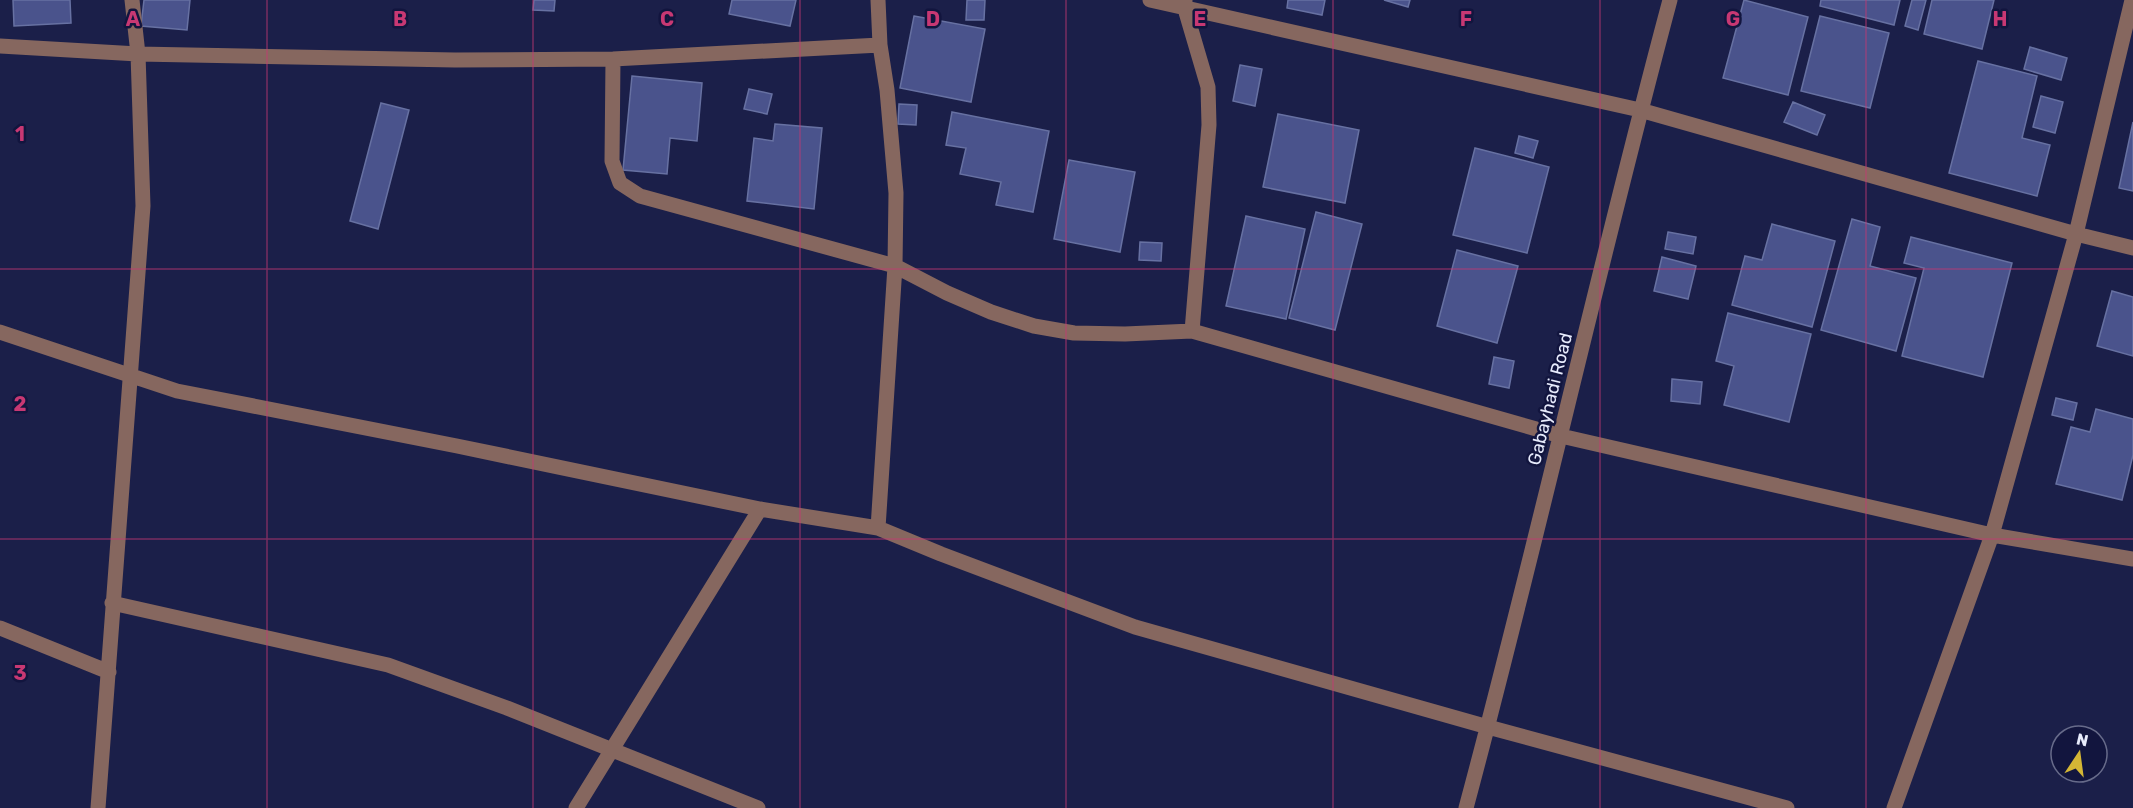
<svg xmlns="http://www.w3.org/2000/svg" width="2133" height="808" font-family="Rubik,sans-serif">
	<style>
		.building { fill: #4a538c; stroke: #6771a2; stroke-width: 1.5 }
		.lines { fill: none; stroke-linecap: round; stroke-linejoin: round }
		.minor { stroke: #86675f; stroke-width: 15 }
		.grid { fill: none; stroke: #c83873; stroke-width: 1.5; stroke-opacity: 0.55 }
		.labels { text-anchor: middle; stroke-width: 5; stroke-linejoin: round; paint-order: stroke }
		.street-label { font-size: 18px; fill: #e7ebfc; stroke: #12153e }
		.grid-label { font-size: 20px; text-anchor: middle; font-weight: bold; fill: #c83873; stroke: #12153e; stroke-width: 5; stroke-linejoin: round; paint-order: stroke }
	</style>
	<rect width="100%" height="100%" fill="#1b1f49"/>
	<!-- building -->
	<path class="building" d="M 13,0 L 70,0 L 71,23 L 14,26 Z
		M 144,0 L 190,0 L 187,30 L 141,26 Z
		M 534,0 L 555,0 L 554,11 L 533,10 Z
		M 732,0 L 796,0 L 790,26 L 729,14 Z
		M 967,0 L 985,0 L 984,20 L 966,20 Z
		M 1288,0 L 1325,0 L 1322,15 L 1287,8 Z
		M 1384,0 L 1410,0 L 1408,7 Z
		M 1744,0 L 1808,17 L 1788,95 L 1723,78 Z
		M 1821,0 L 1900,0 L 1894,25 L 1820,6 Z
		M 1912,0 L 1926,0 L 1918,30 L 1905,26 Z
		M 1932,0 L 1994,0 L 1982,49 L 1924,34 Z
		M 914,16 L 985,29 L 971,102 L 900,88 Z
		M 1820,16 L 1889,33 L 1870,108 L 1801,91 Z
		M 2030,47 L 2067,58 L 2061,80 L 2024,69 Z
		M 1978,61 L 2037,76 L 2022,138 L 2050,145 L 2037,196 L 1949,173 Z
		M 1240,65 L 1262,69 L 1255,106 L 1233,101 Z
		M 632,76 L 702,83 L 697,141 L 670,138 L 667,174 L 623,170 Z
		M 749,89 L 772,94 L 767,114 L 744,109 Z
		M 2041,96 L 2063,102 L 2055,133 L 2033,127 Z
		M 1793,102 L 1825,115 L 1817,135 L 1784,122 Z
		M 381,103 L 409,110 L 378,229 L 350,221 Z
		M 899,104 L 917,105 L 916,125 L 898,124 Z
		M 952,112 L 1049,131 L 1033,212 L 996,205 L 1001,182 L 960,174 L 966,148 L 946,145 Z
		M 1278,114 L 1359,130 L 1345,203 L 1263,187 Z
		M 2133,122 L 2133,191 L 2119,188 Z
		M 775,124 L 822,128 L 814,209 L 747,201 L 754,138 L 773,141 Z
		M 1519,136 L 1538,141 L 1533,158 L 1515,153 Z
		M 1475,148 L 1549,167 L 1527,253 L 1453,235 Z
		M 1069,160 L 1135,172 L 1120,252 L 1054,239 Z
		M 1316,212 L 1362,224 L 1335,330 L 1289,318 Z
		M 1246,216 L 1305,229 L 1286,319 L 1226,306 Z
		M 1852,219 L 1880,227 L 1870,266 L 1916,278 L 1896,351 L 1821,330 Z
		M 1772,224 L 1835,241 L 1812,327 L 1732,305 L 1745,256 L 1762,260 Z
		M 1668,232 L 1696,237 L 1693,254 L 1665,249 Z
		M 1911,237 L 2012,263 L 1983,377 L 1902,356 L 1924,268 L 1904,263 Z
		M 1140,242 L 1162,243 L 1161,261 L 1139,260 Z
		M 1457,250 L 1518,266 L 1497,343 L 1437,326 Z
		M 1662,257 L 1696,266 L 1688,299 L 1654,291 Z
		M 2112,291 L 2133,297 L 2133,356 L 2097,346 Z
		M 1728,313 L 1811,334 L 1789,422 L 1724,405 L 1734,366 L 1716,361 Z
		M 1494,357 L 1514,361 L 1509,388 L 1489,384 Z
		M 1672,379 L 1702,382 L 1700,404 L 1671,401 Z
		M 2056,398 L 2077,403 L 2073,420 L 2052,415 Z
		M 2096,409 L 2133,419 L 2133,455 L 2122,500 L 2056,484 L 2071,427 L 2090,432 Z"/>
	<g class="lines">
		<!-- minor -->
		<path class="minor" d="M 878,0 L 880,45 L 887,90 L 896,193 L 895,266 L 878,528
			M 1150,0 L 1640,110 L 2076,234 L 2133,248
			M 1185,1 L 1185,9 L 1208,87 L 1209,125 L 1192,331
			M 0,46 L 138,54 L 455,60 L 613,59 L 880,45
			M 613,59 L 612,161 L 620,183 L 640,196 L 895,266 L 947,293 L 991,312 L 1034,326 L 1074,333 L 1125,334 L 1192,331 L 1561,436 L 1992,535 L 2133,559
			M 0,332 L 177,391 L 457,446 L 760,509 L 878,528 L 941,554 L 1135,627 L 1488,727 L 1787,808
			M 112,603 L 388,665 L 507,708 L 758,808
			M 0,628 L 109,672
			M 98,808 L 143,206 L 138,54 L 132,0
			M 576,808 L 760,509
			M 1466,808 C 1538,540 1598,268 1670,0
			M 1894,808 L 1992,535 L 2076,234 L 2132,0"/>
	</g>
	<!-- grid -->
	<path class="grid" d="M 267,0 L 267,808M 533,0 L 533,808M 800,0 L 800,808M 1066,0 L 1066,808M 1333,0 L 1333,808M 1600,0 L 1600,808M 1866,0 L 1866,808M 0,269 L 2133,269M 0,539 L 2133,539"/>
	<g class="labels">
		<!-- street labels -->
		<g class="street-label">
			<text transform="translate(1550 399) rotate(-76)" y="6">Gabayhadi Road</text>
		</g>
	</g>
	<g class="grid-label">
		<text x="133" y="26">A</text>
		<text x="400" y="26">B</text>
		<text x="667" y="26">C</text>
		<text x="933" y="26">D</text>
		<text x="1200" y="26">E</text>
		<text x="1466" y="26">F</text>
		<text x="1733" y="26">G</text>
		<text x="2000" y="26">H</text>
		<text x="20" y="141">1</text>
		<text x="20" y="411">2</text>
		<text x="20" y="680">3</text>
	</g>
	<!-- north arrow -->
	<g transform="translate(2079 754) rotate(13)"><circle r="28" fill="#12153e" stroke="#676b8a" stroke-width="1.5"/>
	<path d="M0-4.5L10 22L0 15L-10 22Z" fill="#d4b635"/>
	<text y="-9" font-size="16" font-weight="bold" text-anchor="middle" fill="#e7ebfc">N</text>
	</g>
</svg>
